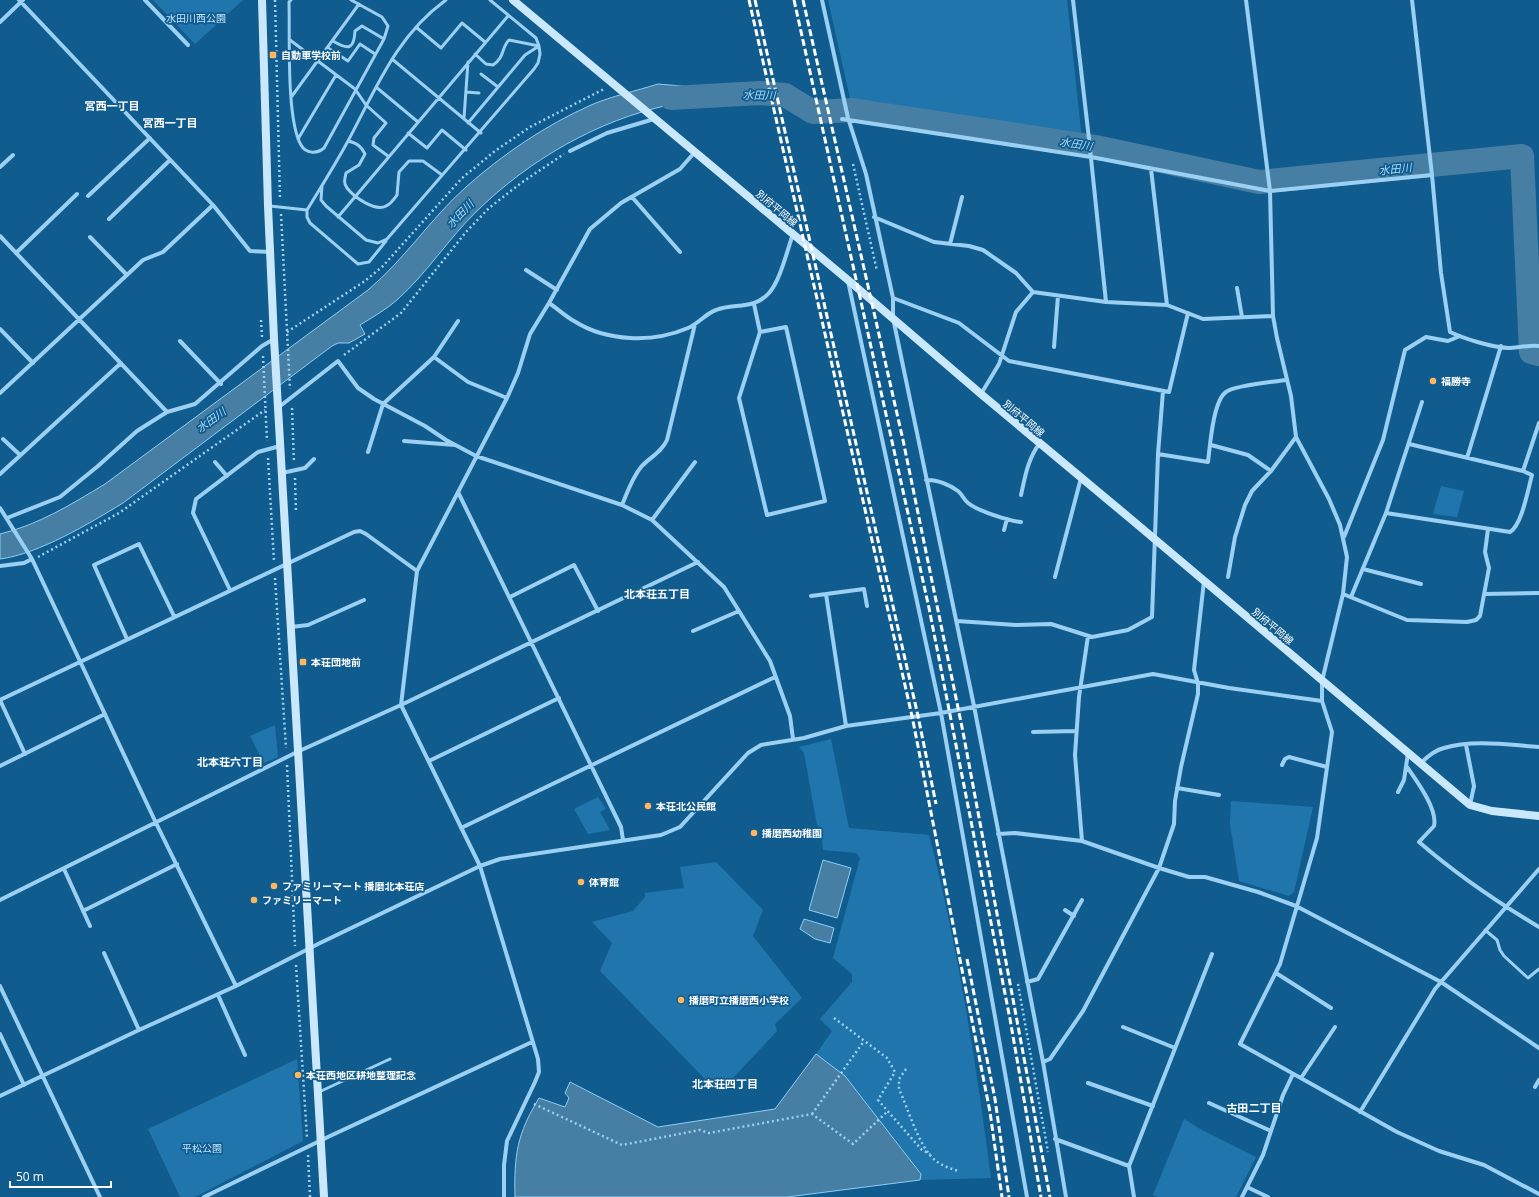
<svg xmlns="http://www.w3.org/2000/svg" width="1539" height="1197" font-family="'Open Sans','Noto Sans JP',sans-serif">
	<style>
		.green { fill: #2076ac }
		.water { fill: #477ea3; stroke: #8ccef6 }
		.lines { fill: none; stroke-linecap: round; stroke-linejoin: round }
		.river { stroke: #477ea3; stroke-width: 24 }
		.path { stroke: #9bd0f2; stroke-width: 2.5; stroke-dasharray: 2 3; stroke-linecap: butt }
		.lane { stroke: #9bd0f2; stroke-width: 3 }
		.street { stroke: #9bd0f2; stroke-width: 4 }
		.secondary { stroke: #cae8fc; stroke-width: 8 }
		.rail { stroke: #fff; stroke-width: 3; stroke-dasharray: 7 3; stroke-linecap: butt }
		.poi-dot { fill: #ffb65c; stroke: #115c8f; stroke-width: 1.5 }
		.labels { text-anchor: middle; stroke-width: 3.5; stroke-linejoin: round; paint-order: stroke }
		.park-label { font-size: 10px; fill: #c2e6fd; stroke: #115c8f }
		.poi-label { font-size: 10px; font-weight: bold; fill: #fff; stroke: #115c8f; text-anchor: start }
		.street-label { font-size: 10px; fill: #fff; stroke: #115c8f }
		.water-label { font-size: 11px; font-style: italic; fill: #a7daf9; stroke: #115c8f }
		.neighbourhood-label { font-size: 11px; font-weight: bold; fill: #fff; stroke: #115c8f }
	</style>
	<rect width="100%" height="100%" fill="#115c8f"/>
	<!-- green -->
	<path class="green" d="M 153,0 L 243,0 L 195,44 Z
		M 828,0 L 1067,0 L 1082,140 L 852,107 Z
		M 1441,486 L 1464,491 L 1457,517 L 1433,514 Z
		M 275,725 L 278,757 L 264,763 L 250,736 Z
		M 831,739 L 849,828 L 929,835 C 958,947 976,1063 991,1178 L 920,1180 L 921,1174 L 845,1076 L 816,1054 L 832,1031 L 820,1019 L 852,982 L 852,974 L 833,958 L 860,858 L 856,853 L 823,850 L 821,828 L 817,825 L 804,753 L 799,747 Z
		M 598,797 L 606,809 L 600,812 L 610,830 L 588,834 L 574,809 Z
		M 1231,801 L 1313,807 L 1294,892 L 1289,896 L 1239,881 L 1230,824 Z
		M 716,862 L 763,910 L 753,936 L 802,998 L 775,1024 L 777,1031 L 733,1078 L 705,1079 L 600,971 L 612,943 L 592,922 L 633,911 L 645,897 L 645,893 L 684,888 L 680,867 Z
		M 297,1059 L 303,1141 L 195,1197 L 180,1197 L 148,1129 Z
		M 1184,1119 L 1202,1130 L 1256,1157 L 1236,1197 L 1158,1197 L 1153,1195 Z"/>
	<!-- water -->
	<path class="water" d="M 658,84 L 694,87 L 708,101 C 695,102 681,102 669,105 C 598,120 529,160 477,211 C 449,238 427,273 398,299 C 387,309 373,317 360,325 L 365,334 L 349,343 L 338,343 L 332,346 L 123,503 C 90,523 39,554 0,559 L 0,534 C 38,525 72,504 105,484 L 368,290 C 405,259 431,218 466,187 C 503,154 546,125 591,105 C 612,96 636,91 658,84 Z
		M 823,860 L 851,868 L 837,918 L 809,910 Z
		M 804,919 L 834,928 L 830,943 L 815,939 L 800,929 Z
		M 816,1054 L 845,1076 L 921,1174 L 920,1180 L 787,1197 L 515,1197 C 514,1155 517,1134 539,1098 L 565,1107 L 569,1098 L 565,1093 L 570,1082 L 658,1127 L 775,1109 Z"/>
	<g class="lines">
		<!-- river -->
		<path class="river" d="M 671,98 L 760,93 L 785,95 L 813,112 L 852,110 L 1096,147 L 1259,182 L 1522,156 L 1531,352 L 1539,354"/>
		<!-- path -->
		<path class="path" d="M 275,0 L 280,199
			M 853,164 L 877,271
			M 281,214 L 290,389
			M 261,320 L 262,337
			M 287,332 L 365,281 L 383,266 L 462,178 L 495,151 L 530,127 L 604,89
			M 344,355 L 401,313 L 466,232 L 489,208 L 521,183 L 564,154
			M 263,356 L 267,441
			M 292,408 L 294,463
			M 268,458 L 274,561
			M 295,478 L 296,513
			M 38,557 L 119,513 L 265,410
			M 275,578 L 286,748
			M 287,765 L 295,946
			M 296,965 L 307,1138
			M 1018,984 L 1048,1152
			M 834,1018 L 887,1058 L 895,1072 L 878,1100 L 922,1150 L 930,1154
			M 906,1069 L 899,1079 L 899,1089 C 908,1108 919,1148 936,1161 C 943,1166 951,1169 959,1171
			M 534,1104 L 622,1145 L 700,1130 L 709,1133 L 812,1114 L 853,1144 L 888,1111
			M 812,1114 L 864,1041
			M 308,1155 L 310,1197"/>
		<!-- lane -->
		<path class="lane" d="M 291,0 L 289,2 C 290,35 286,119 301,145 C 306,154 317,154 324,148 L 384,39 L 388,26 L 382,17 L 351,0
			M 416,27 L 441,48 L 462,23 L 485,42
			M 290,40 L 355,89 L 366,105 L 386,123 L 374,138 L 373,145 L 388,156
			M 333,41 C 348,50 354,50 355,31 L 362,26 L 384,39
			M 328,48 L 348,61 L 360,44 L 375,54
			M 392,59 L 481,133
			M 481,74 L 498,87
			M 376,87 L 418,122
			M 466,92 L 479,93
			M 292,96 L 359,4
			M 464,118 L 468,62
			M 468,123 L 525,55 L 539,46 L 509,40 C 501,48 505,57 493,65 L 486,64 L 475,54
			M 408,133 L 427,148 L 442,130 L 466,150
			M 298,139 L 336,75
			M 348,141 C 357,143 361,146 365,154 L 359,165 L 346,173 C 345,178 343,183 347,188 C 354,197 375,212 386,206 C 391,204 394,199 397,195 L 399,172 L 409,161 L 423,161 L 442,175
			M 322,186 L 321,200 L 326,206 L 366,240 L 378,243 L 387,239 L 534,69 L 538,63 L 540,54 L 539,46 L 536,38 L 490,0
			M 270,206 L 307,210
			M 338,217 L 508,16
			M 386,241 L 369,262 L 358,264 L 310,223 L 307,217 L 307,210 C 321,187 335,165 348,141 C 376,89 396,36 446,0
			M 1485,930 L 1497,940 L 1500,950 L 1504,956 L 1528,978 L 1539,969
			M 319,1092 L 390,1059"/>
		<!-- street -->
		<path class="street" d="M 19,0 L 213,205 L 250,251 L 271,252
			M 145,0 L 188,45
			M 822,0 L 848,118 L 866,174 L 893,298 L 893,318 L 974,706 L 1043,1062 L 1066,1197
			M 1073,0 L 1089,139 L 1106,302 L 1167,305 L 1203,319 L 1273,316
			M 1246,0 L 1270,191 L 1273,316 L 1277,338 L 1291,396 L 1296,437 L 1329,499 L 1340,525 L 1347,557 L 1343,594 L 1322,681 L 1322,701 L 1332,732 L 1317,838 L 1280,964 L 1240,1044 L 1397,1132 L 1439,1151 L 1484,1165 L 1539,1194
			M 1412,0 L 1432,175 L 1441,273 L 1450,332 C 1465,339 1491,347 1508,348 C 1517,348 1527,345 1539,346
			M 0,22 L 23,0
			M 842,119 L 1091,157 L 1270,191 L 1432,175
			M 570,151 L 607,133 L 654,119
			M 0,167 L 13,155
			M 1151,169 L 1167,305
			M 88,196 L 150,138
			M 632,197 L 680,252
			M 874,217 L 934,242 L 969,246 L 983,250 L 1016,273 L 1033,292 L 1106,302
			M 109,219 L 170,160
			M 0,236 L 167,412
			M 90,237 L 127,275
			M 950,244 L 962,197
			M 16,253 L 77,194
			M 526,270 L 557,290
			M 848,281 L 941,713 L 1027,1197
			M 1237,288 L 1242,317
			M 893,298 L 959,323 L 1009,361 L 1169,392 L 1188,313
			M 549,303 C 558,309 565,316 574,321 C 607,342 653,343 688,328 C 698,324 705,314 716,310 C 734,303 754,310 769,293 C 780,281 787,251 793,234
			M 754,304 L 760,332 L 739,398 L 767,515 L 825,501 L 786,327 L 760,332
			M 0,329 L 33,363
			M 180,341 L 221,384
			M 1054,347 L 1058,296
			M 434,357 L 468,382 L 507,398
			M 0,393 L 143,260 L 163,252 L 213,205
			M 981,394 L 999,364 L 1016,312 L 1033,292
			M 279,407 L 338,361 L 358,388 L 374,399 L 425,426 L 446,440 L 476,456 L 622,505 L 652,520 L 724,587 L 739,611 L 770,661 L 790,716 L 793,739
			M 3,439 L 20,455
			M 404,441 L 455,445
			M 1211,445 L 1248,455 L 1271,471
			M 368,452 L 383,404 L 434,357 L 458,321
			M 1158,454 L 1208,462 C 1210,446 1213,401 1226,392 C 1235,385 1273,382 1286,380
			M 1467,458 L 1501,346
			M 215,462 L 227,476
			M 1523,471 L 1539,423
			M 282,473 L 305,468 L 314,459
			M 0,474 L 121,363
			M 926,480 C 936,479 950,485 958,491 C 962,494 964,500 968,503 C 978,511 1009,521 1021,522
			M 458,492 L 621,827 L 623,840
			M 1021,495 C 1025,477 1028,458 1040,443
			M 622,505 C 627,493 632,478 641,467 C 650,457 661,453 667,440 L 695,324
			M 0,508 L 32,559 L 156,823 L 236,986
			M 1386,513 L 1510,532 C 1522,525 1528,489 1532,475 L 1523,471 L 1409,444
			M 7,518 L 60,497 L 98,466 L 137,431 L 167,412 L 195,404 L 262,346 L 274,339
			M 652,520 L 695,462
			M 1004,530 L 1007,519
			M 1344,537 L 1383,440 L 1405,350 L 1426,337 L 1448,341 L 1460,336
			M 0,566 L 24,563 L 32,559
			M 1363,569 L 1421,584
			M 1055,577 L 1081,478
			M 1228,577 L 1235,537 L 1245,505 L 1252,491 L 1271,471 L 1296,437
			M 230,590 L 193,513 L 196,499 L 258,452 L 280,446
			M 826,594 L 846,726
			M 1343,594 L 1407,620 L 1467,622 L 1476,620 L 1480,616 L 1489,568 L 1485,552 L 1488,529
			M 1484,594 L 1539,593
			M 811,596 L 864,589 L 867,606
			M 510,597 L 574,565 L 598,611
			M 1351,597 L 1386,513 L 1422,402
			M 957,621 L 1016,625 L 1051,624 L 1092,637 L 1128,630 L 1152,617 L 1158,454 L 1163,391
			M 291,627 L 308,625 L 364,600
			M 693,631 L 739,611
			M 127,639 L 94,565 L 139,544 L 174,616
			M 0,700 L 354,532 L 360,531 L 366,534 L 417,571
			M 0,700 L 25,754
			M 1033,732 L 1076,731
			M 1466,745 L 1474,786 L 1470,805
			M 429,761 L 559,698
			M 1421,763 C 1427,757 1435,750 1444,748 C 1472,739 1510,745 1539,747
			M 1282,765 L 1285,759 L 1289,757 L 1327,767
			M 0,766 L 105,714
			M 1407,767 C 1416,780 1438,809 1434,826 L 1419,842 C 1456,874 1497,902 1539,927
			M 1177,788 L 1219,795
			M 1398,792 L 1404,780 L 1408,753
			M 461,828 L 775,677
			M 998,834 L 1015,833 L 1082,841 L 1159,868 L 1189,877 L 1205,877 L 1258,892 L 1296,906 L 1441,982 L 1539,1048
			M 1082,841 L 1075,755 L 1079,697 L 1088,636
			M 64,869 L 90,926
			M 0,900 L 297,752 L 401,705 L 698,562
			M 1065,910 L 1074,916
			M 83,911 L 177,864
			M 104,953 L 139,1030
			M 1276,973 L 1331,1008
			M 1027,982 L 1038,979 L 1082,900
			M 0,986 L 100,1197
			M 218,995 L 245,1055
			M 1123,1027 L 1175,1048
			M 0,1034 L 24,1085
			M 1043,1062 L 1050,1059 L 1083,1011 L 1159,868 L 1174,824 L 1175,801 L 1181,767 L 1198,694 L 1198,683 L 1194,670 L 1204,581
			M 1301,1078 L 1335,1027
			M 1088,1083 L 1153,1106
			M 1535,1087 L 1539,1080
			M 0,1096 L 139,1030 L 236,986 L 318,944 L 480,866 L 500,859 L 661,835 L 680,827 L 748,753 L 761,745 L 804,738 L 846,726 L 941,713 L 1153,674 L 1229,688 L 1322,701
			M 1209,1103 L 1271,1131
			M 1360,1112 L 1435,989 L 1539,869
			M 1055,1139 L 1129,1166 L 1134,1197
			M 1129,1166 L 1212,954
			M 1247,1187 L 1268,1197
			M 204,1197 L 330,1136 L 532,1042
			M 504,1197 L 504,1165 L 507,1141 L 535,1082 L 539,1072 L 538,1059 L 480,866 L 401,705 L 417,571 L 507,398 L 518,373 L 530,334 L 549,303 L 590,229 L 621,203 L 680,169 L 694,153
			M 1242,1197 L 1263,1155 L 1283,1095 L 1293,1074"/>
		<!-- secondary -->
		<path class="secondary" d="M 262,0 L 268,206 L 274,339 L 324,1197
			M 513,0 L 848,280 L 981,394 L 1132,520 L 1470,805 L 1492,811 L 1539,816"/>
		<!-- rail -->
		<path class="rail" d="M 749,0 L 912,716 L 990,1112 L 1002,1197
			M 755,0 L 918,716 L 936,804
			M 794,0 L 929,608 L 1010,1019 L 1041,1197
			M 803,0 L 903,440 L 963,732 L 1050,1197
			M 967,959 L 995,1099 L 1009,1197"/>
	</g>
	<!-- markers -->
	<g class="poi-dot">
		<rect x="269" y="51" width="8" height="8" rx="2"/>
		<circle cx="1433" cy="381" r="4"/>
		<rect x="299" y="658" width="8" height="8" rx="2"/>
		<circle cx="648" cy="806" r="4"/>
		<circle cx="754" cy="833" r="4"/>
		<circle cx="581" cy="882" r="4"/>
		<circle cx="274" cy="886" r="4"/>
		<circle cx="254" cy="900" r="4"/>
		<circle cx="681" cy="1000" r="4"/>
		<circle cx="298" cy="1075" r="4"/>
	</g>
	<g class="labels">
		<!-- park labels -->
		<g class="park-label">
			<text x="196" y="22">水田川西公園</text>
			<text x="202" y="1152">平松公園</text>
		</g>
		<!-- poi labels -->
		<g class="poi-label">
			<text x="281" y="59">自動車学校前</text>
			<text x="1441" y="385">福勝寺</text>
			<text x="311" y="666">本荘団地前</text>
			<text x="656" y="810">本荘北公民館</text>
			<text x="762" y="837">播磨西幼稚園</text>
			<text x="589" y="886">体育館</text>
			<text x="282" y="890">ファミリーマート 播磨北本荘店</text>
			<text x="262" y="904">ファミリーマート</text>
			<text x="689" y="1004">播磨町立播磨西小学校</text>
			<text x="306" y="1079">本荘西地区耕地整理記念</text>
		</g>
		<!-- street labels -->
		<g class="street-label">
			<text transform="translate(777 208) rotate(40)" y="4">別府平岡線</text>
			<text transform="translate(1024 418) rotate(40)" y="4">別府平岡線</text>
			<text transform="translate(1273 626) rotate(40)" y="4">別府平岡線</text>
		</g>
		<!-- water labels -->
		<g class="water-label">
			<text transform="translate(759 95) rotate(1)" y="4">水田川</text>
			<text transform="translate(1076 144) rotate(9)" y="4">水田川</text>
			<text transform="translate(1395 169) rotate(-6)" y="4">水田川</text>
			<text transform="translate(460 214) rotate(-46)" y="4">水田川</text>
			<text transform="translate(211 420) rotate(-36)" y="4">水田川</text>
		</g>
		<!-- neighbourhood labels -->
		<g class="neighbourhood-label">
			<text x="112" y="110">宮西一丁目</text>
			<text x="170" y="127">宮西一丁目</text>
			<text x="657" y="598">北本荘五丁目</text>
			<text x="230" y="766">北本荘六丁目</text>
			<text x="725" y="1088">北本荘四丁目</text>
			<text x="1254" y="1112">古田二丁目</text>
		</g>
	</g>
	<!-- scale -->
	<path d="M10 1181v6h101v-6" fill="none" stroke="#ffffff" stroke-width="2"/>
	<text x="16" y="1181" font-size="12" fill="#ffffff" stroke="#115c8f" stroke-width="3" paint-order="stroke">50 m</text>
</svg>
